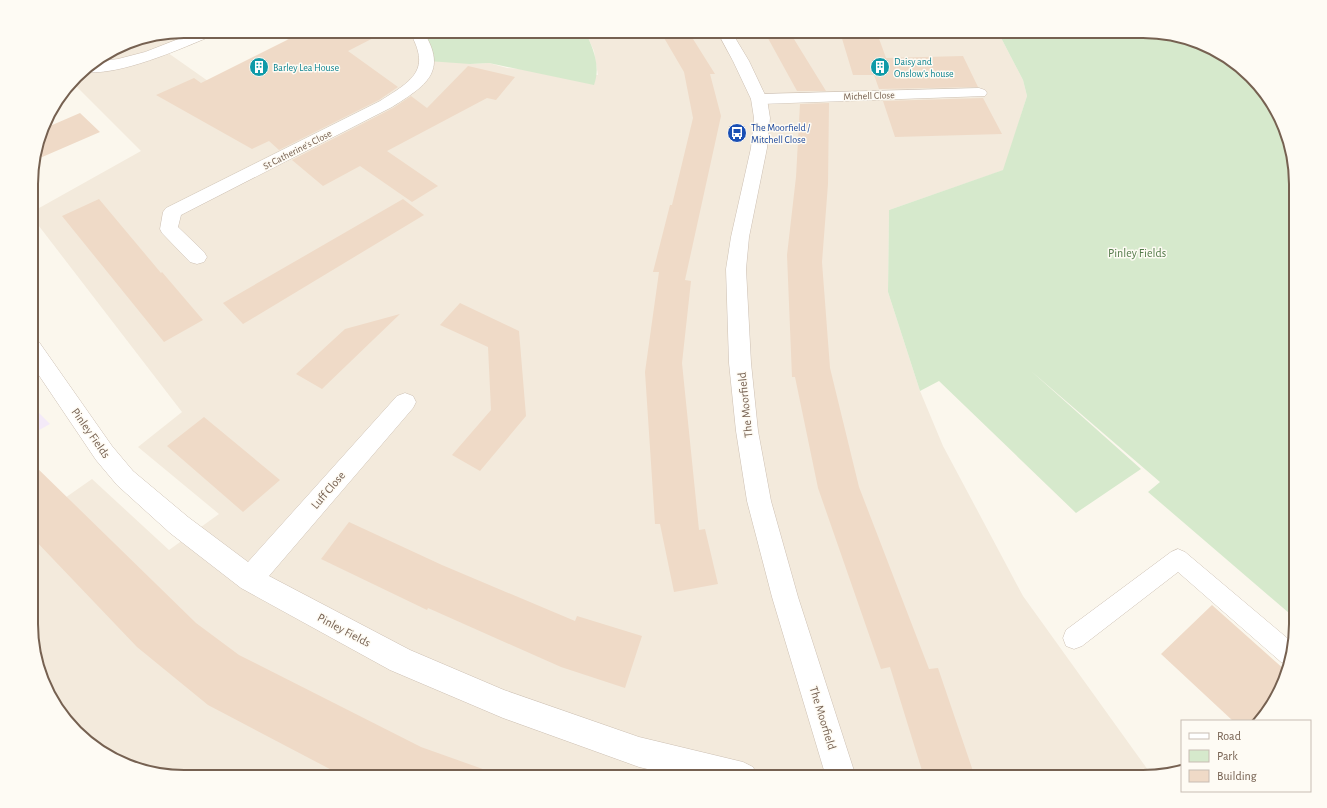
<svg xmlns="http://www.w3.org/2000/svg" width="1327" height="808" font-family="'Alegreya Sans',sans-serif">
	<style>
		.residential { fill: #f3eadc }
		.education { fill: #f4eaf8 }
		.green { fill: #d6e9cc }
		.building { fill: #efdac7 }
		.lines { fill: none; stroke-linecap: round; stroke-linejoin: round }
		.service-casing { stroke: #cdc0b3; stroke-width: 1 }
		.minor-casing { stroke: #cdc0b3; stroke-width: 1 }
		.tertiary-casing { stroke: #cdc0b3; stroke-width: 1 }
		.service { fill: #fff; fill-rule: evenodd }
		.minor { fill: #fff; fill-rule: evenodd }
		.tertiary { fill: #fff; fill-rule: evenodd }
		.labels { text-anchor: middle; stroke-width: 3; stroke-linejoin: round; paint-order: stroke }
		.far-culture-label { font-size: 10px; fill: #0d838f; stroke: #fefbf4; text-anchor: start }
		.far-street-label { font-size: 10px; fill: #766151; stroke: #fefbf4 }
		.far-transit-label { font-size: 10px; fill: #164399; stroke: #fefbf4; text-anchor: start }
		.park-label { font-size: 12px; fill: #547a4a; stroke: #fefbf4 }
		.street-label { font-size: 12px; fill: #766151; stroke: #fefbf4 }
		.rim { fill: none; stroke: #766151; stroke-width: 2 }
	</style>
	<rect width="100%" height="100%" fill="#fbf7ed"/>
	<!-- residential -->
	<path class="residential" d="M 184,31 L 203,31 L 161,48 L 245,107 L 326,62 L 273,31 L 416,31 L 470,64 L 489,63 L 507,68 L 598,75 L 594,51 L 585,31 L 931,31 L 946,33 L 998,32 L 1023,80 L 1027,96 L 1004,170 L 889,210 L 888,292 L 920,391 L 943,446 L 1023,596 L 1153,777 L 184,777 L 144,772 L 107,756 L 57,709 L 32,643 L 32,521 L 92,479 L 169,550 L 219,514 L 138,447 L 182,412 L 32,217 L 32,212 L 141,151 L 73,83 L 83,69 L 126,43 Z"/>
	<!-- education -->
	<path class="education" d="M 32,406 L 50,424 L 32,434 Z"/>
	<!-- green -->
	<path class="green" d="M 416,31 L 585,31 C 593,48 601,66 594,85 L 489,63 L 470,64 L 428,61 Z
		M 931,31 L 1143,31 L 1183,36 L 1219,52 L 1251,76 L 1275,108 L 1296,174 L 1296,619 L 1148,492 L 1160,482 L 1031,371 L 1141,469 L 1076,513 L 939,381 L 920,391 L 888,292 L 889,210 L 1003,170 L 1027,96 L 1023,80 L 998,32 L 946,33 Z"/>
	<!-- building -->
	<path class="building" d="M 305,31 L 387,31 L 348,51 L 398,87 L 379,100 L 279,150 L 269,141 L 252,149 L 156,95 L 194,78 L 201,83 Z
		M 660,31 L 688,31 L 715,74 L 710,74 L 721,116 L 685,280 L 691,281 L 682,363 L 699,530 L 705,529 L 718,584 L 674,592 L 660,524 L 655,524 L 645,372 L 659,272 L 653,272 L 670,205 L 672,205 L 693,118 L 684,72 Z
		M 764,31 L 789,31 L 826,91 L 797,91 Z
		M 840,32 L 877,33 L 886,58 L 963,56 L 978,87 L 879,89 L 874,75 L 853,75 Z
		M 468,66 L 515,77 L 496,100 L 487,98 L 387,151 L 438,186 L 412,202 L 360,166 L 323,186 L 292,160 L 393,108 L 411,96 L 427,108 Z
		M 983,98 L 1002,134 L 895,137 L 883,101 Z
		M 829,103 L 828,184 L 822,262 L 830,368 L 859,487 L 929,669 L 938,668 L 975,777 L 924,777 L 890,667 L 881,669 L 818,488 L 795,377 L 792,377 L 787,255 L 796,177 L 800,104 Z
		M 80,113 L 100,132 L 33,161 L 43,129 Z
		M 99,199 L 161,273 L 162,272 L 203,320 L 164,342 L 62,216 Z
		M 403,199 L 424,215 L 243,324 L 223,303 Z
		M 460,303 L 519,331 L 526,416 L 480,471 L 452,455 L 491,410 L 488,347 L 440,325 Z
		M 400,314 L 322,389 L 296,374 L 345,329 Z
		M 204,417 L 280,480 L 243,512 L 167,446 Z
		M 32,463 L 196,623 L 239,655 L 421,747 L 494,773 L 493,777 L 345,777 L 208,705 L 137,647 L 32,537 Z
		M 349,522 L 442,565 L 575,621 L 577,616 L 642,636 L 625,688 L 561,667 L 428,608 L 427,610 L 321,559 Z
		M 1212,605 L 1285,670 L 1275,700 L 1260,721 L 1233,721 L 1161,654 Z"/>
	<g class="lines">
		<!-- service casing -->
		<g class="service-casing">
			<path id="service" d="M 1178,549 L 1185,552 L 1293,643 L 1286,664 L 1281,662 L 1178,572 L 1082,646 L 1074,649 L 1066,646 L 1063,638 L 1066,630 L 1171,552 Z"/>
		</g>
		<!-- minor casing -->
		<g class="minor-casing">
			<path id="minor" d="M 409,31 L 423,31 C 449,72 425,86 392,107 L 181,215 L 178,227 L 204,252 L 207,257 L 204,262 L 197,264 L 190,262 L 162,233 L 160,229 L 163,212 L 166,208 L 380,101 C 413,80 432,70 409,31 Z
				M 979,88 L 985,90 L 987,93 L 985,96 L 759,104 L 753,102 L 751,99 L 753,96 L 759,94 Z
				M 32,340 L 39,342 L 112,446 L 133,471 L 188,517 L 248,562 L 397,396 L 405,393 L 413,396 L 416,402 L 413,408 L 269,576 L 410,650 L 504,690 L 639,737 L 743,762 L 753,767 L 758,777 L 681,777 L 639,767 L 503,718 L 390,670 L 241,588 L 170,533 L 117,485 L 96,460 L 32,365 Z"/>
		</g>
		<!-- tertiary casing -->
		<g class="tertiary-casing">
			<path id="tertiary" d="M 199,31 L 218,31 L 216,34 C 185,47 114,79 82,71 L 95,62 L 118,59 L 145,52 Z
				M 717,31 L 731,31 L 749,61 L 767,99 L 770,118 L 767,148 L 749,237 L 746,269 L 751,363 L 758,431 L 771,501 L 798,597 L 856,777 L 826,777 L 772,597 L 747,501 L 736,431 L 729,363 L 726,269 L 731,237 L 751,148 L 754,118 L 751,99 L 733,61 Z"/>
		</g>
		<!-- service -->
		<use href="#service" class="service"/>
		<!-- minor -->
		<use href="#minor" class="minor"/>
		<!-- tertiary -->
		<use href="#tertiary" class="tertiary"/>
	</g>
	<!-- icons -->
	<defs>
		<g id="building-disc" transform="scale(1)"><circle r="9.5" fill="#0f9aa8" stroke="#fefbf4"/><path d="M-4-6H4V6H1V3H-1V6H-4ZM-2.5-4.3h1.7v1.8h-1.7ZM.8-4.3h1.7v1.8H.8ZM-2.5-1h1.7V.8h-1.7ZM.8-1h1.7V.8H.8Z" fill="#fff"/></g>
		<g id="bus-disc" transform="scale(1)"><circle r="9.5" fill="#1a4fb4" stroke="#fefbf4"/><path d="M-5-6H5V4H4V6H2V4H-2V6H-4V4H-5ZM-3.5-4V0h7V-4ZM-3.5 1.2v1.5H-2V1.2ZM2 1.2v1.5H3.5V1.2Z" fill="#fff"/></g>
	</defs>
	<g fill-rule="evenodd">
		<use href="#building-disc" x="259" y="67"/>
		<use href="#building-disc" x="880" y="67"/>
		<use href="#bus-disc" x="737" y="133"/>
	</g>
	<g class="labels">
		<!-- far-culture labels -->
		<g class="far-culture-label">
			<text x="894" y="65">Daisy and<tspan x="894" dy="12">Onslow's house</tspan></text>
			<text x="273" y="71">Barley Lea House</text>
		</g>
		<!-- far-street labels -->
		<g class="far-street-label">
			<text transform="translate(869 95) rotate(-2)" y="4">Michell Close</text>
			<text transform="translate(297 149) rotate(-27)" y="4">St Catherine's Close</text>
		</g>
		<!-- far-transit labels -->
		<g class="far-transit-label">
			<text x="751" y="131">The Moorfield /<tspan x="751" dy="12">Mitchell Close</tspan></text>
		</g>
		<!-- park labels -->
		<g class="park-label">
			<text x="1137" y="257">Pinley Fields</text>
		</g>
		<!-- street labels -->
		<g class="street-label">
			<text transform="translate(745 405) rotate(-96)" y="4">The Moorfield</text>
			<text transform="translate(91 433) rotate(55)" y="4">Pinley Fields</text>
			<text transform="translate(328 490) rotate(-49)" y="4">Luff Close</text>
			<text transform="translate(344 630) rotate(28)" y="4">Pinley Fields</text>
			<text transform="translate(823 718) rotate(73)" y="4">The Moorfield</text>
		</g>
	</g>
	<!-- crop -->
	<path d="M0 0H1327V808H0ZM184 38H1143A146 146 0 0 1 1289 184V624A146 146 0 0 1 1143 770H184A146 146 0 0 1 38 624V184A146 146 0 0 1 184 38Z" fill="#fefbf4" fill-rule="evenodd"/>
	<path class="rim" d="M184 38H1143A146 146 0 0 1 1289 184V624A146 146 0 0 1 1143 770H184A146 146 0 0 1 38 624V184A146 146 0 0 1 184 38Z"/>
	<!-- legend -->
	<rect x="1181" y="720" width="130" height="72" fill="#fefbf4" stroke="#c8bdb3"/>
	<rect x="1189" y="733" width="20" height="6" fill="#ffffff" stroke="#c8bdb3"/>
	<text x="1217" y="740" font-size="12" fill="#766151">Road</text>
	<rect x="1189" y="750" width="20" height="12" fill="#d6e9cc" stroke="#c8bdb3"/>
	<text x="1217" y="760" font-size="12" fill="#766151">Park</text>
	<rect x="1189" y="770" width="20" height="12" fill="#efdac7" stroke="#c8bdb3"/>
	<text x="1217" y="780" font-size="12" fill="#766151">Building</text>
</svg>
